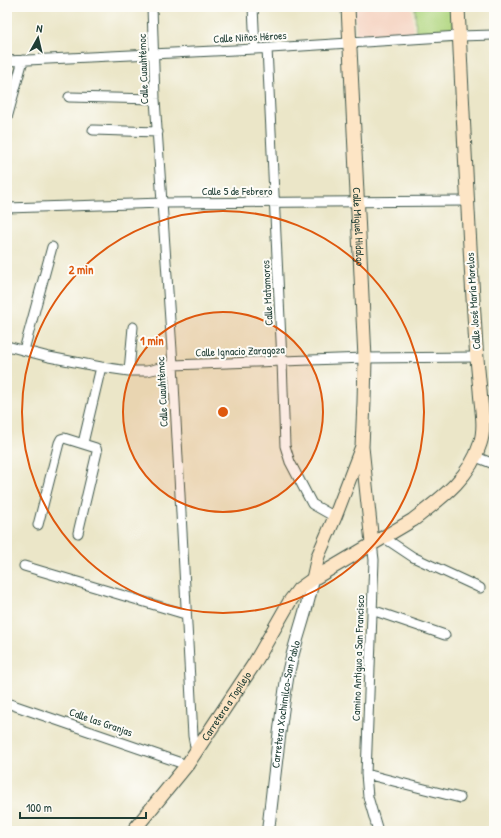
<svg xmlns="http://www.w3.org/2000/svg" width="501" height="838" font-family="'Patrick Hand',sans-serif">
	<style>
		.built { fill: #f5d3c1 }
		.green { fill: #b0d67f; stroke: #688a5a }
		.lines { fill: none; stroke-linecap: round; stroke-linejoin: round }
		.minor-casing { stroke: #3e564a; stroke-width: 11 }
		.tertiary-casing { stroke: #3e564a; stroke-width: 14 }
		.secondary-casing { stroke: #3e564a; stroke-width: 15 }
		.minor { stroke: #fff; stroke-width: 9 }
		.tertiary { stroke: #fff; stroke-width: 12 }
		.secondary { stroke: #fde5c5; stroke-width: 13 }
		.ring { fill: none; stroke: #de580e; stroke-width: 2 }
		.labels { text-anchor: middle; stroke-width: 4; stroke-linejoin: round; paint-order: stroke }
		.street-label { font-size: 11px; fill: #1f3d34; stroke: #fdfcf7 }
		.centre { fill: #de580e; stroke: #fdfcf7; stroke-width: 2 }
		.ring-label { font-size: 12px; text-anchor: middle; font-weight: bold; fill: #de580e; stroke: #fdfcf7; stroke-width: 4; stroke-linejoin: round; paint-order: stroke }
	</style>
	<rect width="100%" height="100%" fill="#fdfcf7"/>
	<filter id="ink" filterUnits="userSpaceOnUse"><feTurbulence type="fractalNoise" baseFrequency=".025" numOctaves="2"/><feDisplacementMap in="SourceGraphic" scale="8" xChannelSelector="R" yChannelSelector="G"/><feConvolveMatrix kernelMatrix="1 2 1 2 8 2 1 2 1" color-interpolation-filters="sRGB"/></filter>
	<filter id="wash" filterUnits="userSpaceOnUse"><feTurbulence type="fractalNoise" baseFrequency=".012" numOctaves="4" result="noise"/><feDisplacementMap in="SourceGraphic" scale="16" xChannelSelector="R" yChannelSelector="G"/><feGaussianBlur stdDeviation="0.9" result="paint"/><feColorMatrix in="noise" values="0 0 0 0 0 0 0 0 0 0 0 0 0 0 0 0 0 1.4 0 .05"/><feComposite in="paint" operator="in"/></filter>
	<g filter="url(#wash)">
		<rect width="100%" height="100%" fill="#ebe6c8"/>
		<!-- built -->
		<path class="built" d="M 355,7 L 412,7 L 414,37 L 356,39 Z"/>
		<!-- green -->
		<path class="green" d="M 415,7 L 453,7 L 455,36 L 416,36 Z"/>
	</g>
	<g filter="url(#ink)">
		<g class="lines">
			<!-- minor casing -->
			<g class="minor-casing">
				<path id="minor" d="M 152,7 L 155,99 L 173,365 L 193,736 L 196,752
					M 253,7 L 255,49
					M 267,48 L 282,361 L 285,446 L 290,462 L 312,504 L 335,517
					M 7,61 L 255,49 L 459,36 L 494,35
					M 69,97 L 155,99
					M 7,118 L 23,60
					M 93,130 L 158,132
					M 7,208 L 163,203 L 467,201
					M 7,346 L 49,357 L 101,367 L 129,371 L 147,371 L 173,365 L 365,358 L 477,357
					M 24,350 L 52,247
					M 129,371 L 133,327
					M 83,443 L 101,367
					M 476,457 L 494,464
					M 38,525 L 59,443 L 61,439 L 64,438 L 96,448 L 97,452 L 78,533
					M 383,537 L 413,557 L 480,588
					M 372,543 L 374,560 L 366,774 L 368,797 L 378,831
					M 24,566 L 185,614
					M 372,610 L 445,635
					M 7,703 L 187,765
					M 366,774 L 460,798"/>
			</g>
			<!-- tertiary casing -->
			<g class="tertiary-casing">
				<g id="tertiary">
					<path id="s1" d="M 268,831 C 274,780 279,730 287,679 C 293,645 307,613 313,579"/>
				</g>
			</g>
			<!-- secondary casing -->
			<g class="secondary-casing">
				<g id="secondary">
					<path id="s2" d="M 348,7 L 365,358 L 364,402 L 362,447 L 372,543"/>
					<path d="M 313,579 L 318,556 L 335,517 L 361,449"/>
					<path id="s3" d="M 133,831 L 187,765 L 254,664 L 290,601 L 299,589 L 313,579 L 413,520 C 440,499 470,478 480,444 C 486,427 481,408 480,390 C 478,370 476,350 475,330 C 468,222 463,115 458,7"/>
				</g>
			</g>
			<!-- minor -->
			<use href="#minor" class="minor"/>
			<!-- tertiary -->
			<use href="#tertiary" class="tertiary"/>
			<!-- secondary -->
			<use href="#secondary" class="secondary"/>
		</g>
	</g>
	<!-- distance rings -->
	<circle cx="223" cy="412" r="100" fill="#de580e" fill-opacity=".12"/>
	<g class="ring">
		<circle cx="223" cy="412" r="100"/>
		<circle cx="223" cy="412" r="201"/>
	</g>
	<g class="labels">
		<!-- street labels -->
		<g class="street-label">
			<text transform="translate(250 37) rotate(-3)" y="4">Calle Niños Héroes</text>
			<text transform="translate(143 69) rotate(-92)" y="4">Calle Cuauhtémoc</text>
			<text x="237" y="195">Calle 5 de Febrero</text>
			<text dy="4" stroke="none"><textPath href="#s2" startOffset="220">Calle Miguel Hidalgo</textPath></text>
			<text transform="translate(267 293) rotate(-93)" y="4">Calle Matamoros</text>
			<text transform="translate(473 301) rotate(-94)" y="4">Calle José María Morelos</text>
			<text transform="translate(240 351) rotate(-2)" y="4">Calle Ignacio Zaragoza</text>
			<text transform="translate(162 392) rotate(-93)" y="4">Calle Cuauhtémoc</text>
			<text transform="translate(358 658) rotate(-88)" y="4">Camino Antiguo a San Francisco</text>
			<text dy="4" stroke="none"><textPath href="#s1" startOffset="128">Carretera Xochimilco-San Pablo</textPath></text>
			<text dy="4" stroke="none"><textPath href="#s3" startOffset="156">Carretera a Topilejo</textPath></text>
			<text transform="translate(101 722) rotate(19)" y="4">Calle las Granjas</text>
		</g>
	</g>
	<circle cx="223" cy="412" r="6" class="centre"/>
	<g class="ring-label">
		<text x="81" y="274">2 min</text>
		<text x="152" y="345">1 min</text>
	</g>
	<!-- margin -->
	<rect width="501" height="838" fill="none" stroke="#fdfcf7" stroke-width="24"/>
	<!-- north arrow -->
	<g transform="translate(38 38) rotate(8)" stroke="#fdfcf7" stroke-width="3" paint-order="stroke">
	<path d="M0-3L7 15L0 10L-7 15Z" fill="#1f3d34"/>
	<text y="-6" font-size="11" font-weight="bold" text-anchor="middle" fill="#1f3d34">N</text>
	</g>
	<!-- scale -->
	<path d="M20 812v6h126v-6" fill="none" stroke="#1f3d34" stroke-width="2"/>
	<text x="26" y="812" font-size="12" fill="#1f3d34" stroke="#fdfcf7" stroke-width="3" paint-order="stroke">100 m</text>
</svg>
